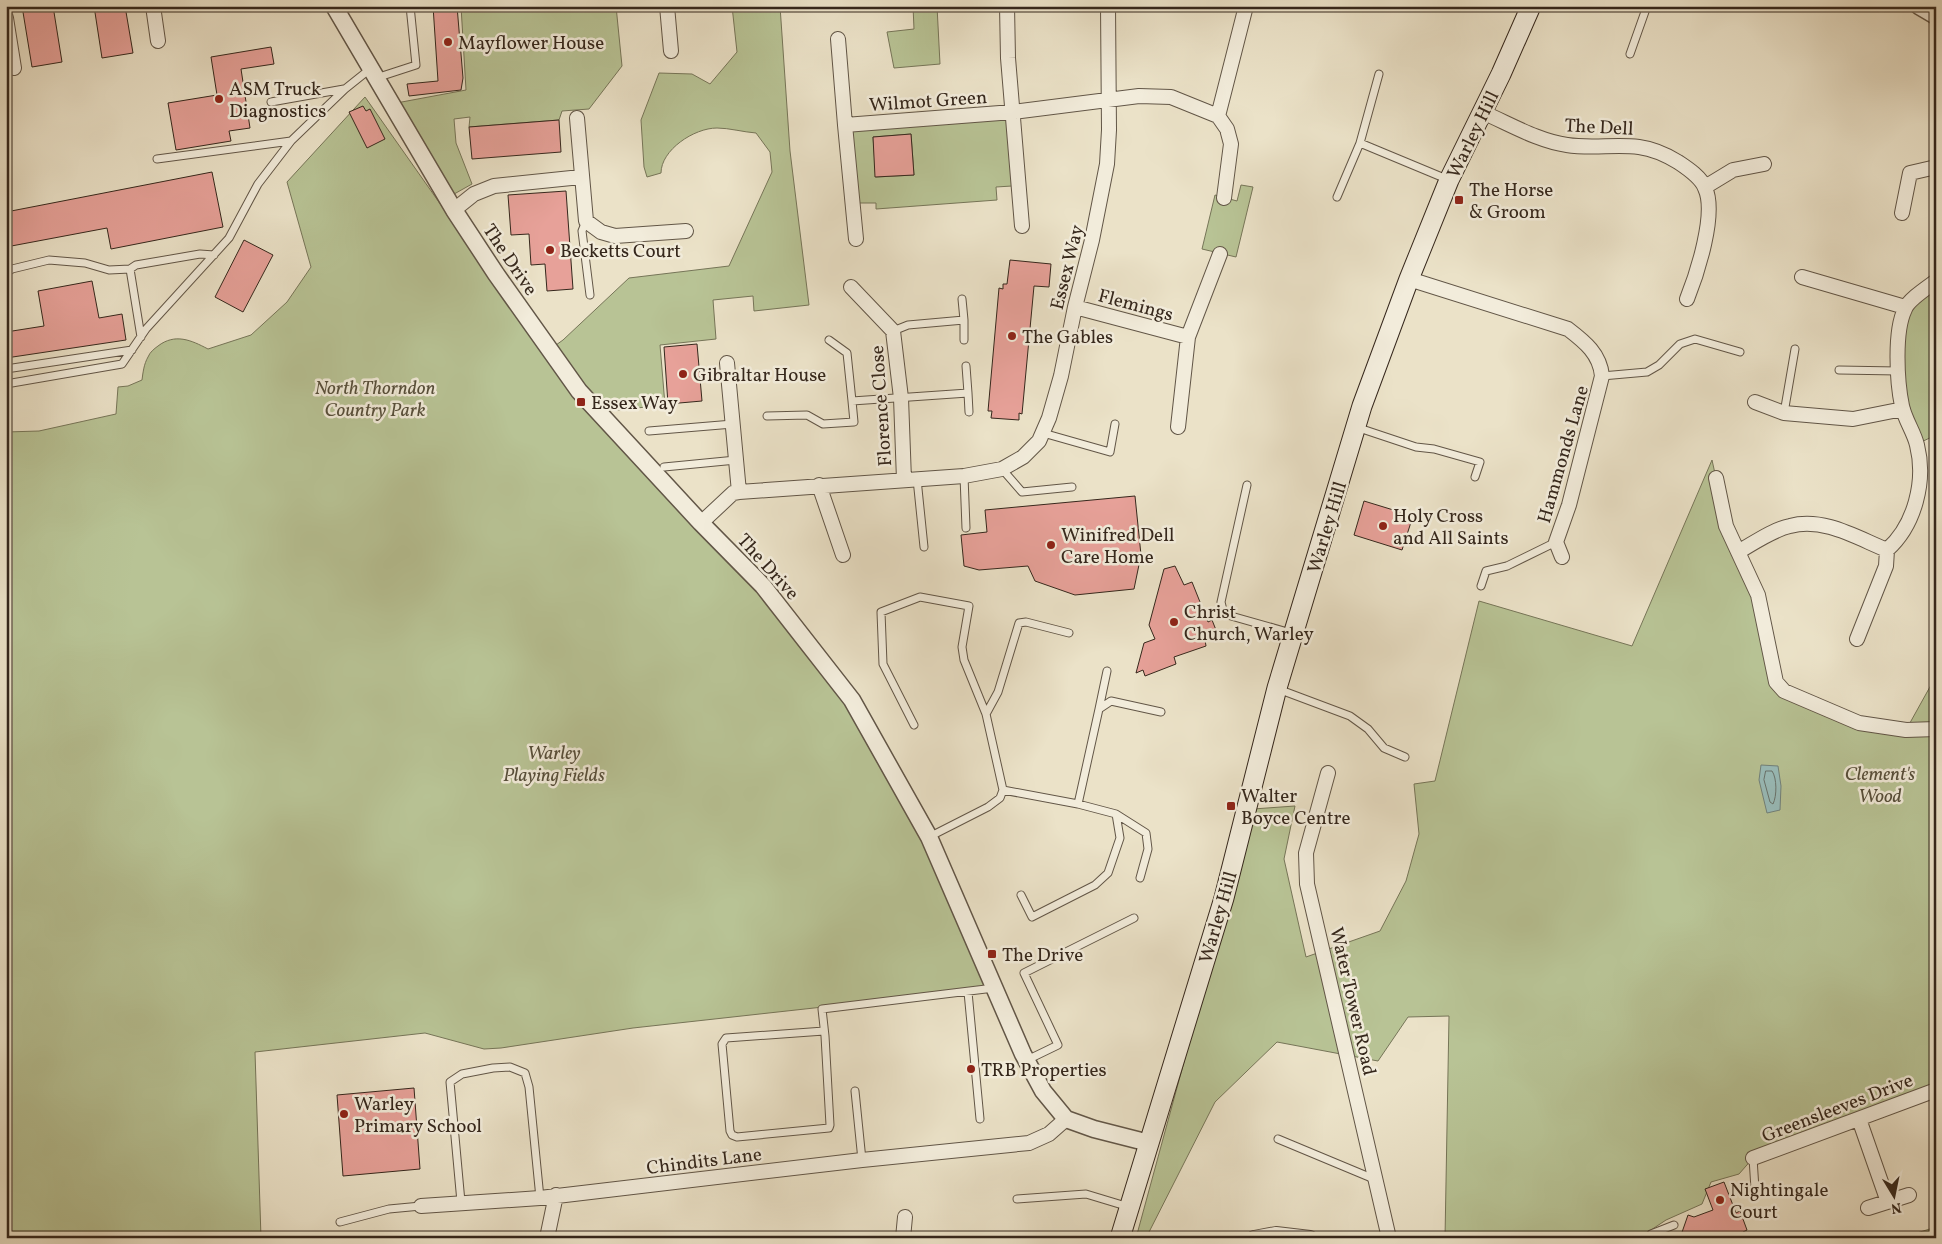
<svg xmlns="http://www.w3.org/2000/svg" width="1942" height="1244" font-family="Vollkorn,serif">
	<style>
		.green { fill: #b8c395; stroke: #767558; fill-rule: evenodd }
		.water { fill: #99bdbb; stroke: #71817b }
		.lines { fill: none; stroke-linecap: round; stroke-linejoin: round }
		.shore { stroke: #67726c; stroke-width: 1 }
		.building { fill: #e7a199; stroke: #35271c }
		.service-casing { stroke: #625647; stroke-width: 9 }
		.minor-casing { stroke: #625647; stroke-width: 16 }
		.tertiary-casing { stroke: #625647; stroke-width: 19 }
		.secondary-casing { stroke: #35271c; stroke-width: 21 }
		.service { stroke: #f2ecdb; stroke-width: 7 }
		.minor { stroke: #f2ecdb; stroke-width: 14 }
		.tertiary { stroke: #f2ecdb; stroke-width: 16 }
		.secondary { stroke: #f2ecdb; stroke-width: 19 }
		.poi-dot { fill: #8f2418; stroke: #f2ecdb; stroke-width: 2 }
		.labels { text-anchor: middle; stroke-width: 5; stroke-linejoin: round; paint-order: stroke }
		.poi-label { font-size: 19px; fill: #35271c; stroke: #f2ecdb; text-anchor: start }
		.street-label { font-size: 19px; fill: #35271c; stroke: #f2ecdb }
		.park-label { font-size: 19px; font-style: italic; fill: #564e3a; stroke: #f2ecdb }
	</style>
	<rect width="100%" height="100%" fill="#ebe2c8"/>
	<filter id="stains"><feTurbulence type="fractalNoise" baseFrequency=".004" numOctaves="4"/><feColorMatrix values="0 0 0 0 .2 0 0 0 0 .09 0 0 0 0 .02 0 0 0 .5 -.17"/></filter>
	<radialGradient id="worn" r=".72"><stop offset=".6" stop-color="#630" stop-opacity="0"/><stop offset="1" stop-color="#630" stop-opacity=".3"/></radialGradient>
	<!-- green -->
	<path class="green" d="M 461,6 L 616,6 L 622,66 L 589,109 L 562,111 L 559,120 L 469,127 L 470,117 L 454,119 L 456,143 L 472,184 L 447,198 L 391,104 L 466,90 Z
		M 732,6 L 780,6 L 790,151 L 809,305 L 754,311 L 753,296 L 713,300 L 716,339 L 660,345 L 665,405 L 599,412 L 655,473 L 852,700 L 995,988 L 633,1028 L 501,1048 L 484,1049 L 425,1033 L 255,1052 L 261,1238 L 6,1238 L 6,432 L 39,431 L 116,414 L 118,387 L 128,386 L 142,380 C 143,372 144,364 148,357 C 150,352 154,349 158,346 C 175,333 191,340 208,349 L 251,335 L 287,302 L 311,267 L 287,182 L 365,97 L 574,394 L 549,350 L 563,340 L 629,278 L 729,266 L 772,172 L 770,152 L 756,133 C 743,132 729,128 717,128 C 694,128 661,150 661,173 L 647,177 L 644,167 L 641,120 L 659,73 L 692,74 L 710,84 L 737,52 Z
		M 913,6 L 937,6 L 940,64 L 894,68 L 887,32 L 914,29 Z
		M 1007,119 L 1012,186 L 996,187 L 997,200 L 876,209 L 876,203 L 858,203 L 849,130 ZM 911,134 L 914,175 L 876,177 L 873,137 Z
		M 1241,185 L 1253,187 L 1236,257 L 1202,249 L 1215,195 L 1237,201 Z
		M 1936,282 L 1936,435 L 1917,444 L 1903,409 L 1905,307 Z
		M 1712,460 L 1716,478 L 1758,595 L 1776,681 L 1827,710 L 1906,730 L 1936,676 L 1936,1090 L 1753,1158 L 1739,1174 L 1711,1182 L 1702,1204 L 1666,1220 L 1639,1238 L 1445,1238 L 1449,1016 L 1408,1017 L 1378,1061 L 1277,1042 L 1215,1102 L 1146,1238 L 1136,1238 L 1253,809 L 1295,806 L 1284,859 L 1306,957 L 1380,931 L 1406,881 L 1419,834 L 1414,784 L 1435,781 L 1479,601 L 1632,646 Z
		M 1936,1227 L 1936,1238 L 1901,1238 Z"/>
	<!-- water -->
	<path class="water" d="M 1761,765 L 1778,766 L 1781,786 L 1780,810 L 1767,813 L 1759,780 Z"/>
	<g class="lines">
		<!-- shore -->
		<path class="shore" d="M 1766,771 L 1772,771 C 1777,778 1777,796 1773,804 L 1770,802 L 1764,780 Z"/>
	</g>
	<!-- building -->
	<path class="building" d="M 22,6 L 53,6 L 62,62 L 32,67 Z
		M 94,6 L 125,6 L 133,53 L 102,58 Z
		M 433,6 L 457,6 L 463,78 L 461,90 L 409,96 L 407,84 L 438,81 Z
		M 271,47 L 274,64 L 241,69 L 250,128 L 229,131 L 231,141 L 176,150 L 168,103 L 217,95 L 211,57 Z
		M 363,106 L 366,111 L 370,109 L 385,139 L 367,148 L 349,112 Z
		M 559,120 L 561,152 L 472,159 L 469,127 Z
		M 911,134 L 914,175 L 875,177 L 873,137 Z
		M 212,172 L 223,227 L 111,249 L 107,228 L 6,247 L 6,212 Z
		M 566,191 L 573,289 L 547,291 L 545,264 L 531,265 L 529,234 L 511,235 L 508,195 Z
		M 244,240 L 273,255 L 243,312 L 215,297 Z
		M 1010,260 L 1051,264 L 1049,287 L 1034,286 L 1022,414 L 1019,413 L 1019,420 L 991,418 L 992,411 L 988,411 L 999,288 L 1003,289 L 1003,284 L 1007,284 Z
		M 92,281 L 99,318 L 122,314 L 126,340 L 6,358 L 6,332 L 44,326 L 38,291 Z
		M 697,344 L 702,401 L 668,404 L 664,347 Z
		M 1135,496 L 1141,555 L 1134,589 L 1075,595 L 1035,581 L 1028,566 L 979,570 L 964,566 L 961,535 L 987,532 L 985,510 Z
		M 1364,501 L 1413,516 L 1402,550 L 1354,535 Z
		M 1175,566 L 1184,585 L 1192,582 L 1208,622 L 1212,620 L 1218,635 L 1205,640 L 1206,646 L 1174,657 L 1176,664 L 1145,676 L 1143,670 L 1136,673 L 1144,643 L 1155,639 L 1149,625 L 1164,569 Z
		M 414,1088 L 420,1169 L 343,1176 L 337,1095 Z
		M 1724,1182 L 1736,1213 L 1740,1211 L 1747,1230 L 1743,1232 L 1745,1238 L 1680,1238 L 1688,1215 L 1694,1217 L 1713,1210 L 1705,1189 Z"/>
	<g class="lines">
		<!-- service casing -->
		<g class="service-casing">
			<path id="service" d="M 1630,54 L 1647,6
				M 1379,74 L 1360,143 L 1449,180
				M 376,78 L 416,65 L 410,6
				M 271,102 L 344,89
				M 157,159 L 291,141
				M 1337,197 L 1360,143
				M 586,221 L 582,231 L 590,295
				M 6,273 L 12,269 L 49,260 L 85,263 L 109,270 L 130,269
				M 962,299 L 964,320
				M 893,331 L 908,325 L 964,320 L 964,340
				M 141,337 L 130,269 L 136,265 L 200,254 L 214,255
				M 829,340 L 847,353 L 852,401
				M 966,366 L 968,393
				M 6,369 L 132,350
				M 1839,370 L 1898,371
				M 1602,376 L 1647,372 L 1659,365 L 1680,344 L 1695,339 L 1740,352
				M 6,384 L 122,364 L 146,329 L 229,238 L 258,184 L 291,141 L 345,89 L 370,69
				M 1784,413 L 1795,349
				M 767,416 L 807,415 L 823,424 L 854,422 L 852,401 L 968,393 L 969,412
				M 1356,427 L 1416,447 L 1434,449 L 1480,462 L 1475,477
				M 649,431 L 733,424
				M 1043,433 L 1110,452 L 1115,424
				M 664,467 L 736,460
				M 1002,469 L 1022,492 L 1072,487
				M 964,476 L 966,528
				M 917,479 L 924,547
				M 1247,485 L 1221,602 L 1224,614 L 1291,633
				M 1481,586 L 1486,571 L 1507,566 L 1556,542
				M 1278,689 L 1350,716 L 1368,729 L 1384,748 L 1405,757
				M 1099,709 L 1107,671
				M 986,714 L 998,692 L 1019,623 L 1026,622 L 1069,633
				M 914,725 L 883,664 L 881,612 L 920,597 L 969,606 L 962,647 L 964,660 L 986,714 L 1003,790
				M 1078,804 L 1099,709 L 1111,701 L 1161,712
				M 1116,814 L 1146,833 L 1148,849 L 1140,878
				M 929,837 L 988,807 L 1000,798 L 1003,790 L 1078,804 L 1116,814 L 1120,838 L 1108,873 L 1095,885 L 1032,917 L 1021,895
				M 968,992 L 980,1119
				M 824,1031 L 726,1038 L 722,1044 L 730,1131 L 732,1135 L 737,1137 L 829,1128 L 830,1125 L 825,1036 L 822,1009 L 994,988
				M 1027,1060 L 1058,1045 L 1024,973 L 1134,918
				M 855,1091 L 862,1160
				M 1278,1139 L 1374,1179
				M 1753,1158 L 1755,1189
				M 1017,1199 L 1086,1194 L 1129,1207
				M 461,1202 L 450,1082 L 462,1074 L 493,1068 L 510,1067 L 525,1073 L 529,1087 L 540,1198
				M 340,1222 L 389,1209 L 421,1206
				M 1649,1238 L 1651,1234 L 1674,1225"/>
		</g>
		<!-- minor casing -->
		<g class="minor-casing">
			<path id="minor" d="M 153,6 L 158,41
				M 667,6 L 671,51
				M 1007,6 L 1008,58 L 1022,226
				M 6,18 L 14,68
				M 838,39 L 845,125 L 1013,112 L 1139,96 L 1171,97 L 1218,116 L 1246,6
				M 1482,112 C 1510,124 1538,141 1567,145 C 1591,149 1615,144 1639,147 C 1654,149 1665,154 1678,162 C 1687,168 1701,177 1705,188 C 1717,213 1697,274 1687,299
				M 1218,116 L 1227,129 L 1231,144 L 1224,198
				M 577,118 L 586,221 L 601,232 L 615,236 L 686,231
				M 845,125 L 856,239
				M 1705,187 L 1733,170 L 1764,164
				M 454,210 L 474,194 L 494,186 L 581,177
				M 1902,213 L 1910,173 L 1936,167
				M 1802,277 L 1905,307
				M 1409,279 L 1568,329 C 1585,342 1600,354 1602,376 L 1569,505 L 1556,542 L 1562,557
				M 851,287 L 893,331 L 901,398 L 904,480
				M 1075,307 L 1188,337
				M 727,363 L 739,492
				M 1755,402 L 1784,413 L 1853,419 L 1903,409
				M 1178,427 L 1188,337 L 1220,254
				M 1716,478 L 1726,526 L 1758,595 L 1776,682 L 1784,691 L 1859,723 L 1906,730 L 1936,729
				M 819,485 L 843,555
				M 701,523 L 733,493 L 739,492 L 964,476 L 1002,469 L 1023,457 L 1039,441 L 1049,418 L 1061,376 L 1075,307 L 1092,240 L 1107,164 L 1109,130 L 1108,6
				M 1738,552 C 1754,543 1772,530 1790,526 C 1824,517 1857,538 1887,550 C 1915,525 1926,481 1917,445 C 1914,432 1905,420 1902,406 C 1897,382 1894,331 1905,309 C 1908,300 1928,287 1936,281
				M 1857,639 L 1886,566 L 1887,550
				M 1328,773 L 1306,853 L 1307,884 L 1389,1238
				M 1859,1119 L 1888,1202
				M 1753,1158 L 1936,1090
				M 421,1206 L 540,1198 L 862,1160 L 1029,1143 L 1049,1134 L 1066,1119
				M 1868,1208 L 1909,1195
				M 547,1238 L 556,1195
				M 903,1238 L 905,1217
				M 1254,1238 L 1276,1234 L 1310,1238"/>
		</g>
		<!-- tertiary casing -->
		<g class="tertiary-casing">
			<path id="tertiary" d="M 334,6 L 454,210 L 496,274 L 579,391 L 701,523 L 763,586 L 852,700 L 929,837 L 1023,1054 L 1043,1091 L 1066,1119 L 1094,1129 L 1149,1143
				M 1919,6 L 1936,16"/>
		</g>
		<!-- secondary casing -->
		<g class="secondary-casing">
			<path id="secondary" d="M 1120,1238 L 1224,898 L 1277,688 L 1362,406 L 1409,279 L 1449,180 L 1501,74 L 1531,6"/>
		</g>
		<!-- service -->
		<use href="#service" class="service"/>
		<!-- minor -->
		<use href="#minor" class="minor"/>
		<!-- tertiary -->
		<use href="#tertiary" class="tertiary"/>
		<!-- secondary -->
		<use href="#secondary" class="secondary"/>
	</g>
	<!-- markers -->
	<g class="poi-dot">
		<circle cx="448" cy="42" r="5"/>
		<circle cx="219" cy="99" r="5"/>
		<rect x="1454" y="195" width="10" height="10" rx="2.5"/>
		<circle cx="550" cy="250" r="5"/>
		<circle cx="1012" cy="336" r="5"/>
		<circle cx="683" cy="374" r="5"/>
		<rect x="576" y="397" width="10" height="10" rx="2.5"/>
		<circle cx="1383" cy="526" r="5"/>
		<circle cx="1051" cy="545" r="5"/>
		<circle cx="1174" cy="622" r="5"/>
		<rect x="1226" y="801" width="10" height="10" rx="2.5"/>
		<rect x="987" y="949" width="10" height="10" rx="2.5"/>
		<circle cx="971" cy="1069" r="5"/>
		<circle cx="344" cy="1114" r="5"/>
		<circle cx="1720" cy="1200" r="5"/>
	</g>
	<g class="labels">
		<!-- poi labels -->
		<g class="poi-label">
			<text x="458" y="49">Mayflower House</text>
			<text x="229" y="95">ASM Truck<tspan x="229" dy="22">Diagnostics</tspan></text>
			<text x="1469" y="196">The Horse<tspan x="1469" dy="22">&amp; Groom</tspan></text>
			<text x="560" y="257">Becketts Court</text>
			<text x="1022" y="343">The Gables</text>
			<text x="693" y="381">Gibraltar House</text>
			<text x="591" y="409">Essex Way</text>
			<text x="1393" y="522">Holy Cross<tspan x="1393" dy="22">and All Saints</tspan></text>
			<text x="1061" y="541">Winifred Dell<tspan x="1061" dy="22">Care Home</tspan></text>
			<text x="1184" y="618">Christ<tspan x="1184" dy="22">Church, Warley</tspan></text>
			<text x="1241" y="802">Walter<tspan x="1241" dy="22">Boyce Centre</tspan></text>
			<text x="1002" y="961">The Drive</text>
			<text x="981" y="1076">TRB Properties</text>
			<text x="354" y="1110">Warley<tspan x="354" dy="22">Primary School</tspan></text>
			<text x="1730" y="1196">Nightingale<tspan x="1730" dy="22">Court</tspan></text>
		</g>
		<!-- street labels -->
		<g class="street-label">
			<text transform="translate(928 100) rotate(-4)" y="7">Wilmot Green</text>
			<text transform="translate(1599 126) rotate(3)" y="7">The Dell</text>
			<text transform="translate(1472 134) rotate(-64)" y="7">Warley Hill</text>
			<text transform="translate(511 259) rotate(56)" y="7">The Drive</text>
			<text transform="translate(1066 267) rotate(-76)" y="7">Essex Way</text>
			<text transform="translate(1136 304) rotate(15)" y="7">Flemings</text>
			<text transform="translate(880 406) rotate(-94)" y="7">Florence Close</text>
			<text transform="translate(1562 454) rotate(-74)" y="7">Hammonds Lane</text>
			<text transform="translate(1326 527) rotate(-73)" y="7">Warley Hill</text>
			<text transform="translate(769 566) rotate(48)" y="7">The Drive</text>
			<text transform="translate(1217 917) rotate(-74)" y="7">Warley Hill</text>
			<text transform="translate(1354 1001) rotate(77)" y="7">Water Tower Road</text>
			<text transform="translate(1837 1107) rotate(-21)" y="7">Greensleeves Drive</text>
			<text transform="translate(704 1160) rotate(-7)" y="7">Chindits Lane</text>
		</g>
		<!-- park labels -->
		<g class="park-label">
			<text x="375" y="394">North Thorndon<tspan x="375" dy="22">Country Park</tspan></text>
			<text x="554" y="759">Warley<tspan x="554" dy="22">Playing Fields</tspan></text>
			<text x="1880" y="780">Clement's<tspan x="1880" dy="22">Wood</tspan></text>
		</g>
	</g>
	<!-- margin -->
	<rect width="1942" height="1244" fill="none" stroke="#ebe2c8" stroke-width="25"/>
	<rect x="8" y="8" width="1927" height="1229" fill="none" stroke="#35271c" stroke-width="2.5"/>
	<rect x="12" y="12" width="1917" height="1219" fill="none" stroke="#35271c"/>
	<!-- north arrow -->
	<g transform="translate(1894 1196) rotate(170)" stroke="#f2ecdb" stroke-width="4" paint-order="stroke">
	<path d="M0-4L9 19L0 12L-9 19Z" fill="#35271c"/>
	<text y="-8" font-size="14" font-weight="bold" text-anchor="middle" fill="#35271c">N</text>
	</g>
	<rect width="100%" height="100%" filter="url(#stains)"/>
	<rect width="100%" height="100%" fill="url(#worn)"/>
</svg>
